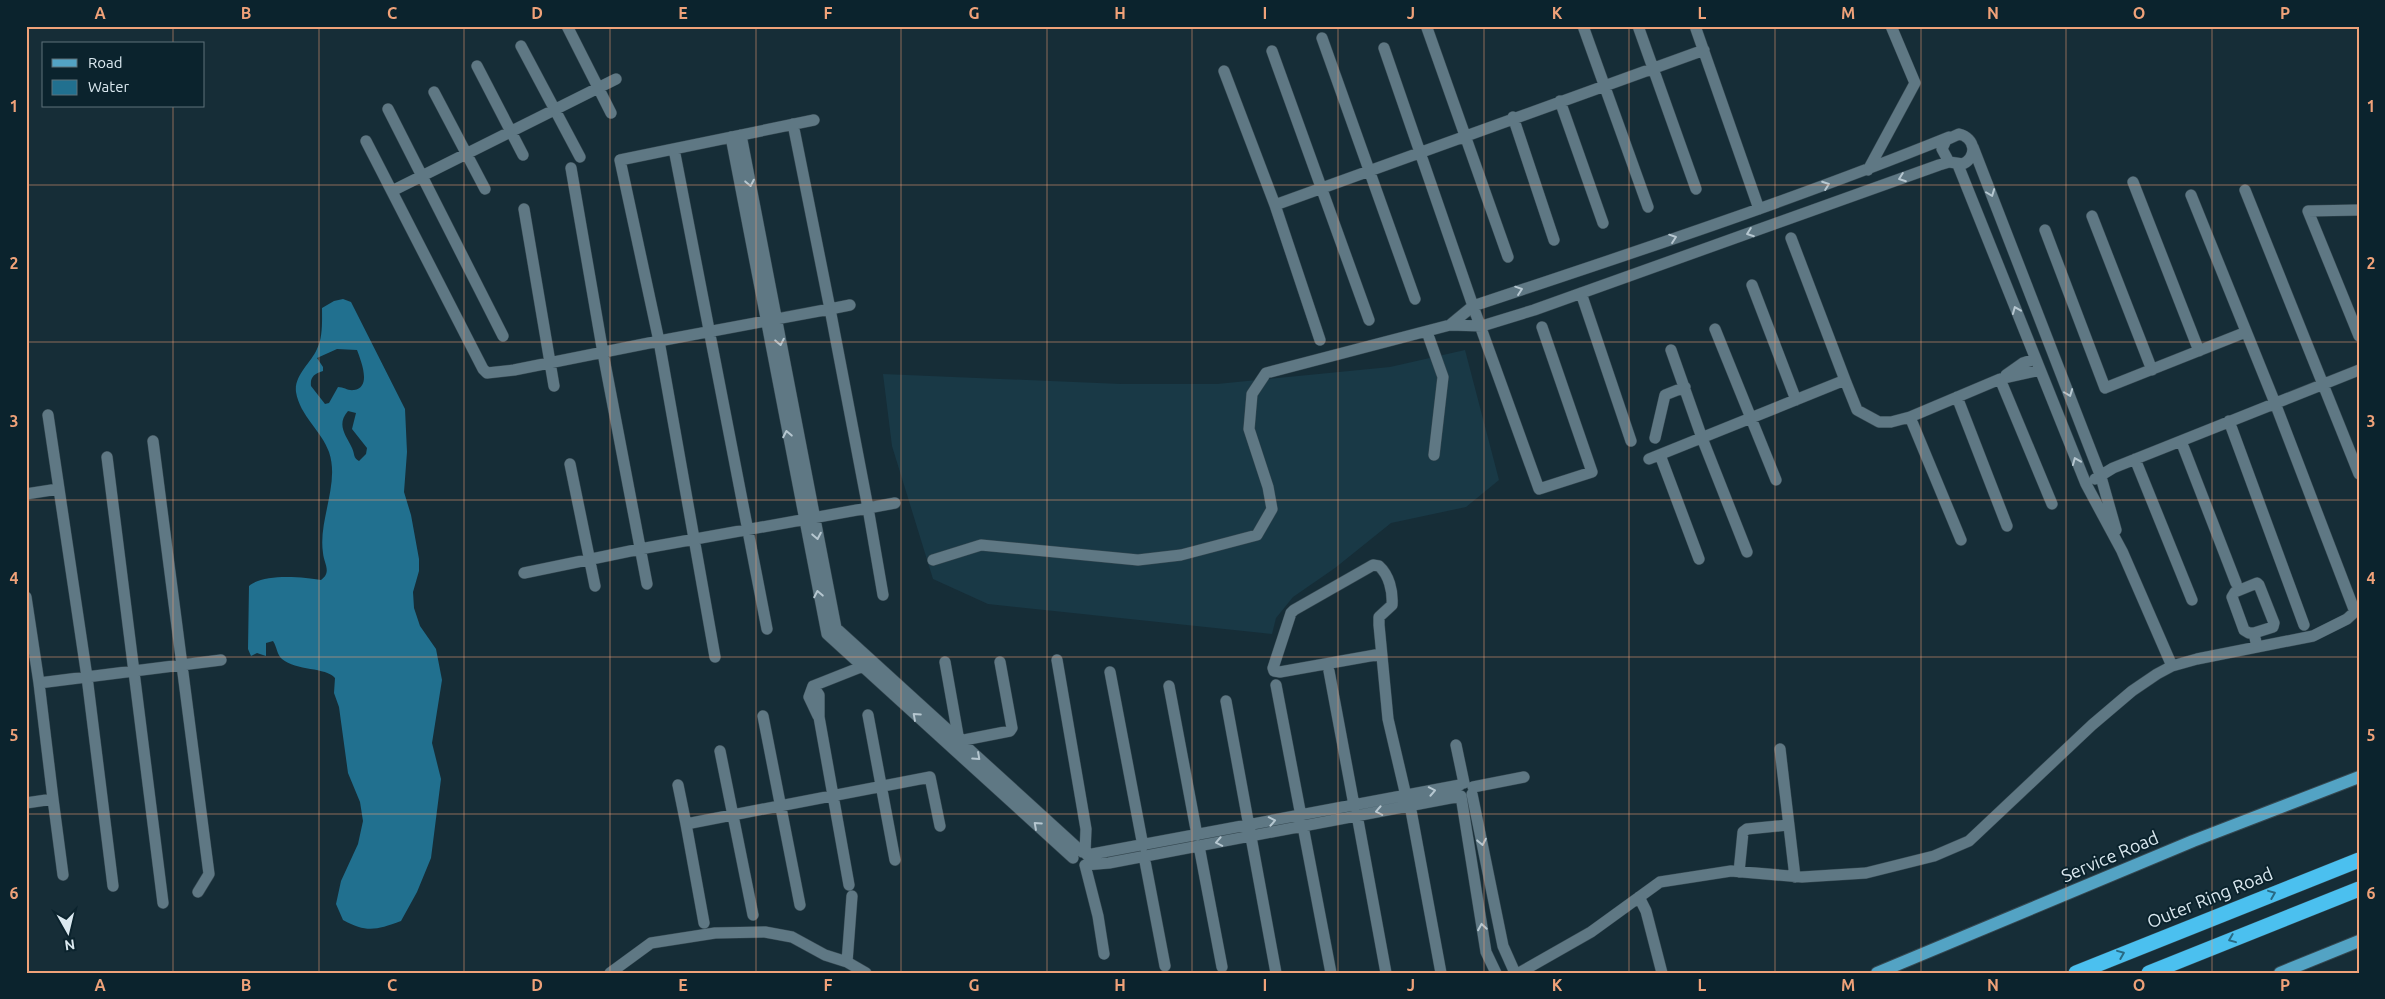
<svg xmlns="http://www.w3.org/2000/svg" width="2385" height="999" font-family="Ubuntu,sans-serif">
	<style>
		.built { fill: #193946 }
		.water { fill: #21708f; fill-rule: evenodd }
		.lines { fill: none; stroke-linecap: round; stroke-linejoin: round }
		.minor-casing { stroke: #354851; stroke-width: 12 }
		.major-casing { stroke: #354851; stroke-width: 14 }
		.highway-casing { stroke: #354851; stroke-width: 16 }
		.minor { stroke: #5f7884; stroke-width: 11 }
		.major { stroke: #53a3c4; stroke-width: 12 }
		.highway { stroke: #4bc0ef; stroke-width: 15 }
		.oneway { stroke: #b6c7d0 }
		.oneway2 { stroke: #286a84 }
		.grid { fill: none; stroke: #f0a279; stroke-width: 1; stroke-opacity: 0.55 }
		.labels { text-anchor: middle; stroke-width: 4; stroke-linejoin: round; paint-order: stroke }
		.street-label { font-size: 18px; fill: #dbe9f0; stroke: #0b232d }
		.neatline { fill: none; stroke: #f0a279; stroke-width: 2 }
		.grid-label { font-size: 16px; text-anchor: middle; font-weight: bold; fill: #f0a279 }
	</style>
	<rect width="100%" height="100%" fill="#162d37"/>
	<!-- built -->
	<path class="built" d="M 1465,350 L 1499,480 L 1466,507 L 1391,523 L 1335,568 L 1293,597 L 1276,618 L 1272,634 L 988,604 L 933,579 L 892,446 L 883,374 L 1121,384 L 1217,384 L 1390,367 Z"/>
	<!-- water -->
	<path class="water" d="M 343,299 L 351,302 L 405,409 L 407,452 L 404,492 L 411,515 L 419,559 L 419,571 L 413,592 L 414,608 L 420,626 L 436,649 L 442,680 L 432,743 L 441,779 L 431,858 L 417,892 L 401,921 C 376,930 367,933 343,920 L 336,904 L 341,881 L 358,844 L 363,821 L 360,802 L 348,773 L 339,707 L 334,693 L 335,678 C 326,667 296,671 282,659 C 277,655 277,647 273,641 L 266,643 L 266,656 L 257,653 L 251,656 L 248,649 L 249,586 C 263,573 304,577 321,580 C 332,572 324,564 323,553 C 318,520 340,484 329,452 C 321,430 300,416 296,392 C 294,375 311,363 317,349 C 323,337 322,321 322,308 L 334,301 ZM 337,349 L 357,350 C 361,361 372,387 354,390 C 348,391 344,387 338,387 L 329,403 L 325,404 L 311,386 C 310,377 314,374 323,371 L 323,367 L 317,358 ZM 348,411 L 356,413 L 352,429 L 367,448 L 366,454 L 359,461 C 353,458 355,454 352,448 C 346,435 336,425 348,411 Z"/>
	<g class="lines">
		<!-- minor casing -->
		<g class="minor-casing">
			<path id="minor" d="M 567,26 L 611,113
				M 1583,26 L 1648,207
				M 1638,26 L 1696,189
				M 1695,26 L 1759,209
				M 1427,28 L 1508,257
				M 1322,38 L 1415,299
				M 521,46 L 580,157
				M 1384,48 L 1473,306 L 1539,489 L 1592,472 L 1542,327
				M 1272,51 L 1369,320
				M 477,66 L 523,155
				M 1224,71 L 1275,205 L 1320,340
				M 434,92 L 485,189
				M 1560,101 L 1603,223
				M 388,109 L 503,336
				M 1513,117 L 1554,240
				M 793,124 L 830,309 L 850,305
				M 741,135 L 836,628 L 1082,852
				M 731,137 L 827,634 L 1073,858
				M 366,141 L 483,369 L 487,373 L 514,370 L 659,341 L 715,657
				M 1973,147 L 2101,477 L 2116,530
				M 674,149 L 767,629
				M 1958,165 L 2086,484 L 2122,551 L 2172,666
				M 571,168 L 603,353 L 647,584
				M 1868,170 L 1915,83 L 1891,26
				M 2133,182 L 2199,351
				M 2245,190 L 2359,474
				M 392,191 L 616,79
				M 2191,195 L 2275,403 L 2355,612
				M 1275,205 L 1704,50
				M 524,209 L 554,386
				M 2359,210 L 2308,211 L 2359,336
				M 2092,216 L 2152,370
				M 2045,230 L 2105,388 L 2246,332
				M 1791,238 L 1845,380
				M 1752,285 L 1796,400
				M 1581,293 L 1631,441
				M 1450,325 L 1482,326 L 1534,310 L 1939,165 L 1949,162 L 1963,164 C 1978,156 1975,138 1959,134 L 1946,140 L 1942,149 L 1949,162
				M 1715,329 L 1776,480
				M 1427,332 L 1443,377 L 1434,455
				M 1671,350 L 1702,438 L 1747,552
				M 2006,375 L 2023,363 L 2035,359
				M 2000,379 L 2052,504
				M 1957,397 L 2007,526
				M 48,415 L 87,677 L 113,886
				M 1910,417 L 1961,540
				M 2229,421 L 2304,625
				M 1655,438 L 1665,395 L 1685,387
				M 153,441 L 209,874 L 198,892
				M 2181,441 L 2236,583
				M 1660,455 L 1699,559
				M 107,457 L 163,903
				M 1649,459 L 1845,380 L 1857,410 L 1879,422 L 1891,422 L 1910,417 L 2000,379 L 2040,370
				M 2135,459 L 2192,600
				M 570,464 L 595,586
				M 2095,479 L 2113,468 L 2359,370
				M 26,494 L 58,489
				M 933,560 L 981,545 L 1138,560 L 1181,555 L 1257,535 L 1272,509 L 1268,487 L 1249,429 L 1252,394 L 1266,373 L 1450,325 L 1473,306 C 1633,253 1793,200 1949,137
				M 524,573 L 640,549 L 868,508 L 830,309 L 659,341 L 620,160 L 814,120
				M 883,595 L 868,508 L 895,503
				M 26,597 L 39,683
				M 2254,633 L 2273,627 L 2274,623 L 2259,585 L 2257,583 L 2235,592 L 2232,597 L 2244,630 L 2249,633 L 2254,633 L 2257,647
				M 1381,654 L 1280,672 L 1274,671 L 1273,668 L 1291,613 L 1294,610 L 1373,565 L 1379,566 C 1389,575 1393,591 1392,605 L 1379,617 L 1379,625 L 1388,719 L 1406,796
				M 1057,660 L 1086,829 L 1085,853
				M 945,662 L 959,741 L 1010,731 L 1012,728 L 1000,662
				M 1329,671 L 1354,805
				M 1110,672 L 1143,846
				M 1276,685 L 1331,973
				M 813,686 L 809,697 L 818,716
				M 1169,686 L 1197,835
				M 1226,701 L 1276,973
				M 868,715 L 895,860
				M 763,716 L 800,905
				M 1456,745 L 1464,783
				M 1780,749 L 1795,877
				M 720,751 L 753,915
				M 678,785 L 686,824
				M 1473,787 L 1524,777
				M 1472,794 L 1503,946 L 1515,973
				M 53,799 L 63,875
				M 26,803 L 53,799 L 39,683 L 221,660
				M 1410,805 L 1441,973
				M 1357,815 L 1386,973
				M 1199,846 L 1222,967
				M 1087,855 L 1460,785
				M 1144,856 L 1165,966
				M 1739,872 L 1743,832 L 1747,829 L 1788,825
				M 849,885 L 819,717 L 819,695 L 813,686 L 861,667
				M 852,896 L 847,962 L 866,973
				M 1639,897 L 1646,911 L 1662,973
				M 704,923 L 686,824 L 930,777 L 940,826
				M 1104,954 L 1098,916 L 1085,865 L 1109,863 L 1461,796 L 1486,952 L 1496,973
				M 610,973 L 651,943 L 715,933 L 765,932 L 792,937 L 825,955 L 847,962
				M 1519,973 L 1591,932 L 1660,882 L 1731,871 L 1802,877 L 1866,873 L 1934,856 L 1969,841 L 2092,725 L 2132,691 L 2157,674 L 2172,666 L 2197,659 L 2313,636 L 2347,619 L 2359,608"/>
		</g>
		<!-- major casing -->
		<g class="major-casing">
			<path id="major" d="M 1877,973 L 2193,841 L 2359,777
				M 2280,973 L 2359,941"/>
		</g>
		<!-- highway casing -->
		<g class="highway-casing">
			<path id="highway" d="M 2076,973 L 2359,860
				M 2149,973 L 2359,889"/>
		</g>
		<!-- minor -->
		<use href="#minor" class="minor"/>
		<!-- major -->
		<use href="#major" class="major"/>
		<!-- highway -->
		<use href="#highway" class="highway"/>
	</g>
	<!-- one-way arrows -->
	<defs><path id="oneway-chevron" d="M-2-3.5L2.5 0L-2 3.5" fill="none" stroke-width="1.6" stroke-linecap="round" stroke-linejoin="round" transform="scale(1.25)"/></defs>
	<g class="oneway">
		<use href="#oneway-chevron" transform="translate(1902 178) rotate(160)"/>
		<use href="#oneway-chevron" transform="translate(750 183) rotate(79)"/>
		<use href="#oneway-chevron" transform="translate(1826 185) rotate(-20)"/>
		<use href="#oneway-chevron" transform="translate(1991 193) rotate(69)"/>
		<use href="#oneway-chevron" transform="translate(1750 233) rotate(160)"/>
		<use href="#oneway-chevron" transform="translate(1673 238) rotate(-19)"/>
		<use href="#oneway-chevron" transform="translate(1519 290) rotate(-19)"/>
		<use href="#oneway-chevron" transform="translate(2016 310) rotate(-112)"/>
		<use href="#oneway-chevron" transform="translate(780 342) rotate(79)"/>
		<use href="#oneway-chevron" transform="translate(2069 393) rotate(69)"/>
		<use href="#oneway-chevron" transform="translate(787 434) rotate(-101)"/>
		<use href="#oneway-chevron" transform="translate(2076 461) rotate(-112)"/>
		<use href="#oneway-chevron" transform="translate(817 536) rotate(79)"/>
		<use href="#oneway-chevron" transform="translate(818 594) rotate(-101)"/>
		<use href="#oneway-chevron" transform="translate(916 716) rotate(-138)"/>
		<use href="#oneway-chevron" transform="translate(977 757) rotate(42)"/>
		<use href="#oneway-chevron" transform="translate(1432 791) rotate(-11)"/>
		<use href="#oneway-chevron" transform="translate(1379 811) rotate(169)"/>
		<use href="#oneway-chevron" transform="translate(1272 821) rotate(-11)"/>
		<use href="#oneway-chevron" transform="translate(1037 825) rotate(-138)"/>
		<use href="#oneway-chevron" transform="translate(1219 842) rotate(169)"/>
		<use href="#oneway-chevron" transform="translate(1482 842) rotate(79)"/>
		<use href="#oneway-chevron" transform="translate(1482 927) rotate(-99)"/>
	</g>
	<g class="oneway2">
		<use href="#oneway-chevron" transform="translate(2272 894) rotate(-22)"/>
		<use href="#oneway-chevron" transform="translate(2232 939) rotate(158)"/>
		<use href="#oneway-chevron" transform="translate(2121 954) rotate(-22)"/>
	</g>
	<!-- grid -->
	<path class="grid" d="M 173,26 L 173,44M 319,26 L 319,973M 464,26 L 464,973M 610,26 L 610,973M 756,26 L 756,973M 901,26 L 901,973M 1047,26 L 1047,973M 1192,26 L 1192,973M 1338,26 L 1338,973M 1484,26 L 1484,973M 1629,26 L 1629,973M 1775,26 L 1775,973M 1921,26 L 1921,973M 2066,26 L 2066,973M 2212,26 L 2212,973M 173,106 L 173,973M 26,185 L 2359,185M 26,342 L 2359,342M 26,500 L 2359,500M 26,657 L 2359,657M 26,814 L 2359,814"/>
	<g class="labels">
		<!-- street labels -->
		<g class="street-label">
			<text transform="translate(2110 857) rotate(-23)" y="6">Service Road</text>
			<text transform="translate(2210 898) rotate(-22)" y="6">Outer Ring Road</text>
		</g>
	</g>
	<!-- border -->
	<rect width="2385" height="999" fill="none" stroke="#0b232d" stroke-width="55"/>
	<!-- legend -->
	<rect x="42" y="42" width="162" height="65" fill="#0b232d" stroke="#5e727b"/>
	<rect x="52" y="59" width="25" height="8" fill="#53a3c4" stroke="#5e727b"/>
	<text x="88" y="68" font-size="15" fill="#dbe9f0">Road</text>
	<rect x="52" y="80" width="25" height="15" fill="#21708f" stroke="#5e727b"/>
	<text x="88" y="92" font-size="15" fill="#dbe9f0">Water</text>
	<!-- north arrow -->
	<g transform="translate(68 932) rotate(172)" stroke="#0b232d" stroke-width="4" paint-order="stroke">
	<path d="M0-4L9 19L0 12L-9 19Z" fill="#dbe9f0"/>
	<text y="-8" font-size="14" font-weight="bold" text-anchor="middle" fill="#dbe9f0">N</text>
	</g>
	<rect x="28" y="28" width="2330" height="944" class="neatline"/>
	<g class="grid-label">
		<text x="100" y="19">A</text>
		<text x="246" y="19">B</text>
		<text x="392" y="19">C</text>
		<text x="537" y="19">D</text>
		<text x="683" y="19">E</text>
		<text x="828" y="19">F</text>
		<text x="974" y="19">G</text>
		<text x="1120" y="19">H</text>
		<text x="1265" y="19">I</text>
		<text x="1411" y="19">J</text>
		<text x="1557" y="19">K</text>
		<text x="1702" y="19">L</text>
		<text x="1848" y="19">M</text>
		<text x="1993" y="19">N</text>
		<text x="2139" y="19">O</text>
		<text x="2285" y="19">P</text>
		<text x="14" y="112">1</text>
		<text x="2371" y="112">1</text>
		<text x="14" y="269">2</text>
		<text x="2371" y="269">2</text>
		<text x="14" y="427">3</text>
		<text x="2371" y="427">3</text>
		<text x="14" y="584">4</text>
		<text x="2371" y="584">4</text>
		<text x="14" y="741">5</text>
		<text x="2371" y="741">5</text>
		<text x="14" y="899">6</text>
		<text x="2371" y="899">6</text>
		<text x="100" y="991">A</text>
		<text x="246" y="991">B</text>
		<text x="392" y="991">C</text>
		<text x="537" y="991">D</text>
		<text x="683" y="991">E</text>
		<text x="828" y="991">F</text>
		<text x="974" y="991">G</text>
		<text x="1120" y="991">H</text>
		<text x="1265" y="991">I</text>
		<text x="1411" y="991">J</text>
		<text x="1557" y="991">K</text>
		<text x="1702" y="991">L</text>
		<text x="1848" y="991">M</text>
		<text x="1993" y="991">N</text>
		<text x="2139" y="991">O</text>
		<text x="2285" y="991">P</text>
	</g>
</svg>
